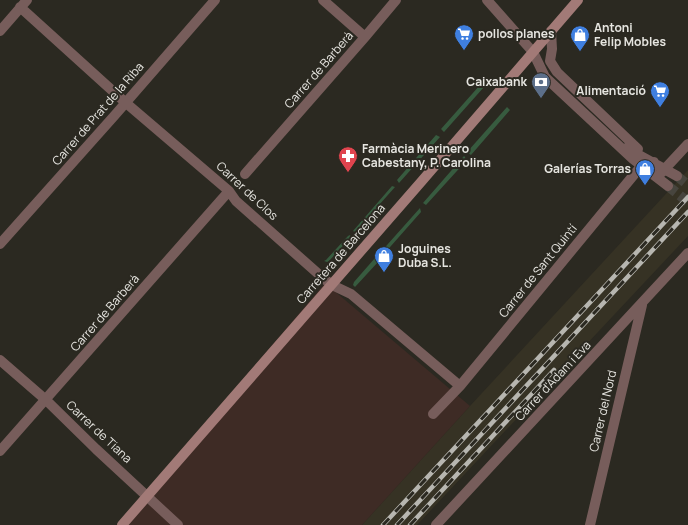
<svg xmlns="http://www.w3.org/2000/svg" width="688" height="525" font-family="Manrope,sans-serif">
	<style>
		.built { fill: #363224 }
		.industrial { fill: #3e2b25 }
		.green { fill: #375b3f }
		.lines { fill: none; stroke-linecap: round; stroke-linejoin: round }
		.minor-tunnel { stroke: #47453e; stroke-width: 10; stroke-dasharray: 10 5; stroke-linecap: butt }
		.minor { stroke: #775d5b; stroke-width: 10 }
		.secondary { stroke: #a27a77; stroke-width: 10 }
		.rail-casing { stroke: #b7b6b0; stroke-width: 4.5 }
		.rail { stroke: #2b2921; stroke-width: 3; stroke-dasharray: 9; stroke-linecap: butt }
		.labels { text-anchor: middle; stroke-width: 4; stroke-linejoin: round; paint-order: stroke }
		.poi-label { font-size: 12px; font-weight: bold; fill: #e6e5e0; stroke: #2b2921; text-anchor: start }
		.street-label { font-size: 12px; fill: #e6e5e0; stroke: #2b2921 }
	</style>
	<rect width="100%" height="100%" fill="#2b2921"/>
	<!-- built -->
	<path class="built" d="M 688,170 L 688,236 L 417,525 L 362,525 L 470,406 Z"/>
	<!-- industrial -->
	<path class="industrial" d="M 325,283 L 470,406 L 362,525 L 119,525 Z"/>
	<!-- green -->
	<path class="green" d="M 480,85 L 484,87 L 444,132 L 441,129 Z
		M 507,107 L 510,110 L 471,155 L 468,153 L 468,151 Z
		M 436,135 L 440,137 L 399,183 L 397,180 Z
		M 464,156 L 465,157 L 466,161 L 426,205 L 423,203 Z
		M 392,186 L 395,187 L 355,232 L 353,231 Z
		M 420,208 L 421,212 L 383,255 L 381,256 L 379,254 Z
		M 350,235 L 351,237 L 329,261 L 327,262 L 324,261 L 326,260 L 348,236 Z
		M 375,258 L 378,262 L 355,287 L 353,285 L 354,282 Z"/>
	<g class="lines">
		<!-- minor-tunnel -->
		<path class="minor-tunnel" d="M 677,176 L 688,185
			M 668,186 L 688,202"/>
		<!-- minor -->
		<path class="minor" d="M 323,0 L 365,37
			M 487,0 L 533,52 L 545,77 L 633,159 L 668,186
			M 20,7 L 126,103 L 229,191 L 236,201 L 323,278 L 332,285 L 351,294 L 460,386
			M 0,31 L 27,0
			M 551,31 L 552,49 L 550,61 L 557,72 L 638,149
			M 628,147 L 635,153 L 677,176
			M 661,173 L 688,144
			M 245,174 L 365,37 L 396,0
			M 0,244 L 115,115 L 215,0
			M 0,360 L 46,400 L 96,449 L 178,525
			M 433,414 L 460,386 L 637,171 L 642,166 L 654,162
			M 0,451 L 229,191
			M 436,525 L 688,253
			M 590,525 L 642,305"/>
		<!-- secondary -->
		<path class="secondary" d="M 122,525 L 421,182 L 578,0"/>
		<!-- rail casing -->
		<g class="rail-casing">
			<path id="rail" d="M 383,525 L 688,197
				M 397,525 L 688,212
				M 410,525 L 554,370"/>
		</g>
		<!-- rail -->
		<use href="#rail" class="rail"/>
	</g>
	<!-- icons -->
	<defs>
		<g id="supermarket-pin" transform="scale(1)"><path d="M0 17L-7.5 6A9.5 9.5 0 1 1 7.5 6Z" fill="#3f7fe0" stroke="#2b2921"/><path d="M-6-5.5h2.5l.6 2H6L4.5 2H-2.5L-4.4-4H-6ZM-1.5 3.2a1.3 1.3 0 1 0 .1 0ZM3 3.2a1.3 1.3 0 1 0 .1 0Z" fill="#fff"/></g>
		<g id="shop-pin" transform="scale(1)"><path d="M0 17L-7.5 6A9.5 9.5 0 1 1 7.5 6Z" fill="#3f7fe0" stroke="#2b2921"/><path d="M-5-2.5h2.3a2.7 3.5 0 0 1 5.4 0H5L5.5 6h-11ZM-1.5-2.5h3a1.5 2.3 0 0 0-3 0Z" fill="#fff"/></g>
		<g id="bank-pin" transform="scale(1)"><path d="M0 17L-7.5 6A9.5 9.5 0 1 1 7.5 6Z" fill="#5c6f8a" stroke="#2b2921"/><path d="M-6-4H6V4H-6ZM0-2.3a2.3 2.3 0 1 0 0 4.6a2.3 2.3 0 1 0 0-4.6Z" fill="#fff"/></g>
		<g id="pharmacy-pin" transform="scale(1)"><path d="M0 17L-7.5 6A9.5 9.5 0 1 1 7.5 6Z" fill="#e0444e" stroke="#2b2921"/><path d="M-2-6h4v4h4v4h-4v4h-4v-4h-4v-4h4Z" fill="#fff"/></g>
	</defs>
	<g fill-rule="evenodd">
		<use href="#supermarket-pin" x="464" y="34"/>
		<use href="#shop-pin" x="580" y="35"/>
		<use href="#bank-pin" x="541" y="82"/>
		<use href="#supermarket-pin" x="660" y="91"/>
		<use href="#pharmacy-pin" x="348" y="156"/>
		<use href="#shop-pin" x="645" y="169"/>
		<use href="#shop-pin" x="384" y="256"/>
	</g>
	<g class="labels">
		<!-- poi labels -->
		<g class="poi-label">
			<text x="594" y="32">Antoni<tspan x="594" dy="14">Felip Mobles</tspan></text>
			<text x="478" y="38">pollos planes</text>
			<text x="527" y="86" text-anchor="end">Caixabank</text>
			<text x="646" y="95" text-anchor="end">Alimentació</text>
			<text x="362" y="153">Farmàcia Merinero<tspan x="362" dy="14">Cabestany, P. Carolina</tspan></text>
			<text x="631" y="173" text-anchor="end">Galerías Torras</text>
			<text x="398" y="253">Joguines<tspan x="398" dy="14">Duba S.L.</tspan></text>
		</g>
		<!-- street labels -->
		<g class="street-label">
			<text transform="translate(319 70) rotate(-49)" y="4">Carrer de Barberà</text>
			<text transform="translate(98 114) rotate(-49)" y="4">Carrer de Prat de la Riba</text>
			<text transform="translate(247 191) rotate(43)" y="4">Carrer de Clos</text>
			<text transform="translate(341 254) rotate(-49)" y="4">Carretera de Barcelona</text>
			<text transform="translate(538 271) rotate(-51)" y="4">Carrer de Sant Quintí</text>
			<text transform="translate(105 313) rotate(-49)" y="4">Carrer de Barberà</text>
			<text transform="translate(553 381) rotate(-47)" y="4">Carrer d'Adam i Eva</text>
			<text transform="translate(603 411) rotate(-77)" y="4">Carrer del Nord</text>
			<text transform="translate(99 432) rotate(43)" y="4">Carrer de Tiana</text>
		</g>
	</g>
</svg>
